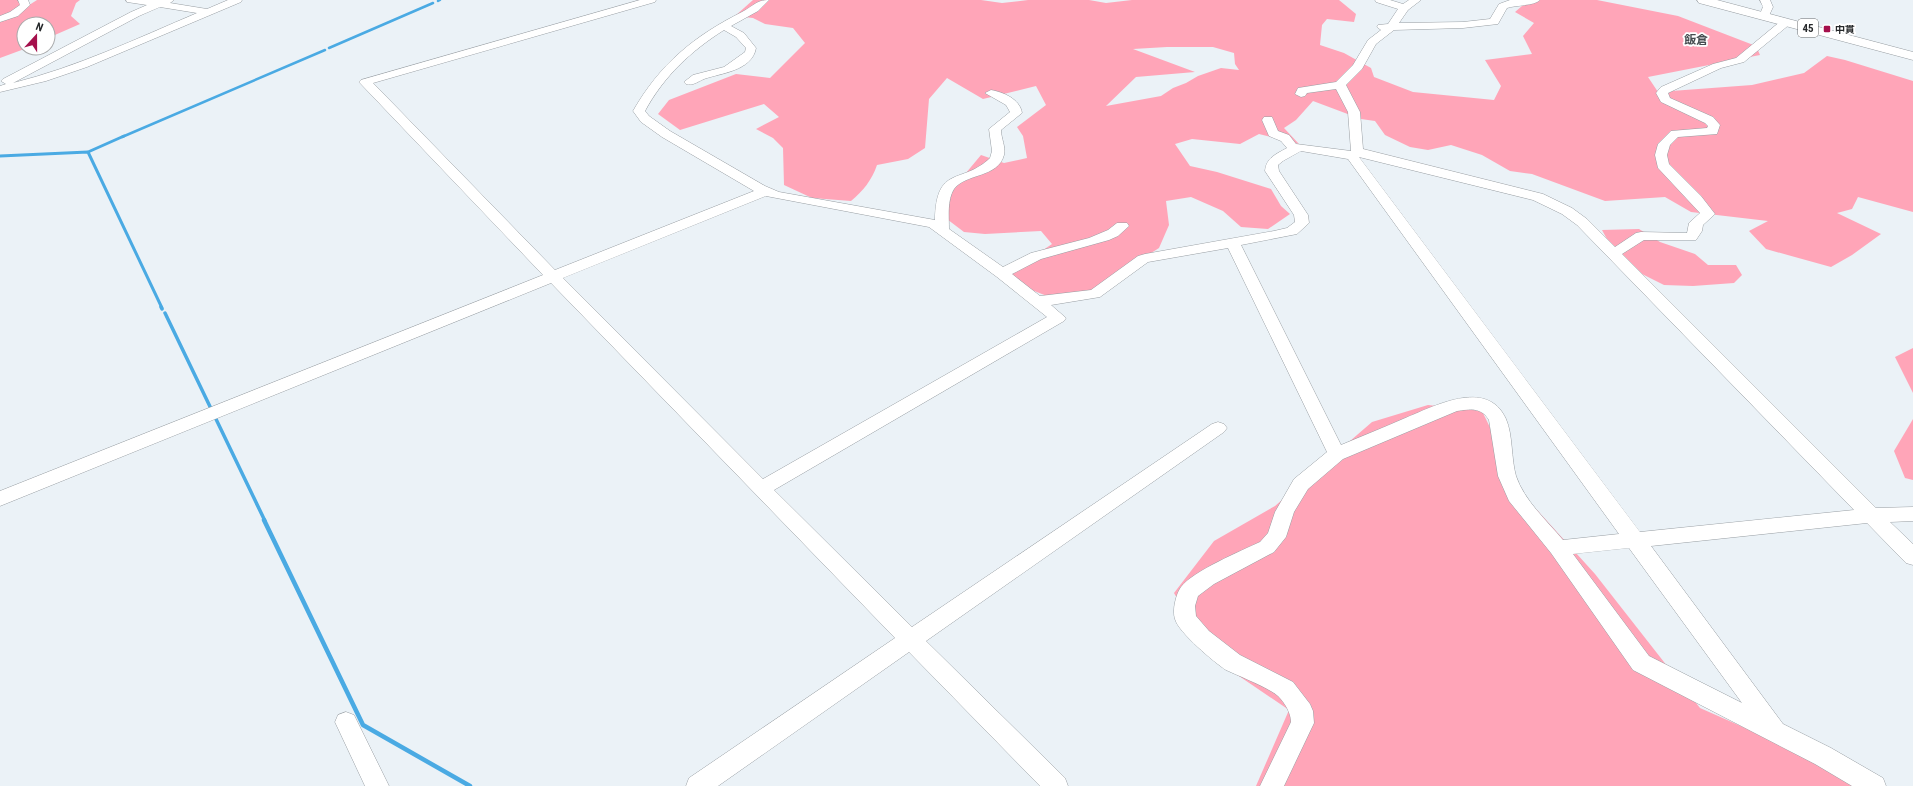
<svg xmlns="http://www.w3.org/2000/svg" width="1913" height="786" font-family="'Roboto Condensed','Noto Sans JP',sans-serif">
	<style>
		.green { fill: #ffa5b8; fill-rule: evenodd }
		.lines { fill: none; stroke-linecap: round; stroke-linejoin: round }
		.stream-far3 { stroke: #4aaae3; stroke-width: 2.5 }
		.stream-far2 { stroke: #4aaae3; stroke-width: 3 }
		.stream-far1 { stroke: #4aaae3; stroke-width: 3.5 }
		.stream { stroke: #4aaae3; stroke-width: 4.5 }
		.minor-casing { stroke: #989ea3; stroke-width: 1 }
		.major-casing { stroke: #989ea3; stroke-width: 1 }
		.minor { fill: #fff; fill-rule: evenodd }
		.major { fill: #fff; fill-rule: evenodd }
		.poi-dot { fill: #a5104c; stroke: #fff; stroke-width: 1.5 }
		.labels { text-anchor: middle; stroke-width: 3.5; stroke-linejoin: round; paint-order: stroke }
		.far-poi-label { font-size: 10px; font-weight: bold; fill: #26292b; stroke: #fff; text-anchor: start }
		.shield { fill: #fff; stroke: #67696b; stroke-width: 1 }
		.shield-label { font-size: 11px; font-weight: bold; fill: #26292b }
		.far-quarter-label { font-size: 12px; font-weight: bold; fill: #474d51; stroke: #fff }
	</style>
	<rect width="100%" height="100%" fill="#ebf2f7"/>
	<!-- green -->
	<path class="green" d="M 0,0 L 25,0 L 23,9 L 37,0 L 80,0 L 76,3 L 71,16 L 80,24 L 48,38 L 48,24 L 24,24 L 24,48 L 27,48 L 0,58 Z
		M 753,0 L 981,0 L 1002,3 L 1028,0 L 1089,0 L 1106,3 L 1132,0 L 1339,0 L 1356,14 L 1354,22 L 1327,19 L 1322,25 L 1320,45 L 1344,53 L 1371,68 L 1374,77 L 1413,92 L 1494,100 L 1501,86 L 1485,60 L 1532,54 L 1523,36 L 1534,23 L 1515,12 L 1529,0 L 1597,0 L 1678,16 L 1756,46 L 1760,55 L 1648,77 L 1658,92 L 1752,85 L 1804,73 L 1827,56 L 1845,60 L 1913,81 L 1913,212 L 1858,197 L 1852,209 L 1837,213 L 1881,234 L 1852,255 L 1831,267 L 1766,249 L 1749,231 L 1768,221 L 1691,212 L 1665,197 L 1605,201 L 1532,174 L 1510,171 L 1482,155 L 1451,145 L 1428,150 L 1410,147 L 1385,135 L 1375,121 L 1361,119 L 1313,101 L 1296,120 L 1284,128 L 1299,144 L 1259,134 L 1240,144 L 1192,139 L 1175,144 L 1190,166 L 1217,172 L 1271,189 L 1281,206 L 1290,214 L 1268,229 L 1241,227 L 1223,211 L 1191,197 L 1166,201 L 1169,225 L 1159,248 L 1090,292 L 1047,296 L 1024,287 L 1009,273 L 1052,244 L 1041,231 L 985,234 L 964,232 L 935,210 L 981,155 L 1004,163 L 1027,158 L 1023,136 L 1017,127 L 1046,105 L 1036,86 L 983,99 L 947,78 L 929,99 L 925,148 L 908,159 L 877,165 C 872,180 863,191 851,201 L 812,198 L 784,185 L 783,148 L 773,138 L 756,129 L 779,117 L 764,104 L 680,130 L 658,114 L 669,100 L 736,74 L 770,78 L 805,43 L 793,28 L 765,24 L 753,18 L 735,16 ZM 1167,47 L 1213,47 L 1234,53 L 1235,64 L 1239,70 L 1221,68 L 1198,76 L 1186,83 L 1173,88 L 1161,96 L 1106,106 L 1136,77 L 1195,72 L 1133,49 Z
		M 1639,229 L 1660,242 L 1695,254 L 1708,265 L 1736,265 L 1742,275 L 1734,283 L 1693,286 L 1664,285 L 1620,263 L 1602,230 Z
		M 1913,348 L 1913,393 L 1895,357 Z
		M 1428,405 L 1482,411 L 1501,450 L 1507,483 L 1538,511 L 1595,574 L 1700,708 L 1777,742 L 1857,786 L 1256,786 L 1289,710 L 1211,657 L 1174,593 L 1214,541 L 1275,506 L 1372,422 Z
		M 1913,419 L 1913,480 L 1905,478 L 1894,451 Z"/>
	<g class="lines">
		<!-- stream-far3 -->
		<path class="stream-far3" d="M 438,1 L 440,0
			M 329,48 L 433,3
			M 122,137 L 325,50"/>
		<!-- stream-far2 -->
		<path class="stream-far2" d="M 88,152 L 162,308
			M 0,156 L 88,152 L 124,136"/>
		<!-- stream-far1 -->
		<path class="stream-far1" d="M 161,307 L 162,309
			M 165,313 L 265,521"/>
		<!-- stream -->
		<path class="stream" d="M 264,520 L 363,725 L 470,786"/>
		<!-- minor casing -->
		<g class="minor-casing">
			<path id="minor" d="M 18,0 L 28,0 L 30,5 L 18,16 L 0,22 L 0,16 L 10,12 L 20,5 Z
				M 126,0 L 174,0 L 170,3 L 207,9 L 228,0 L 242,0 L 241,2 L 87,67 L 46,81 L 0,92 L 0,86 L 6,84 L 1,81 L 3,79 L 131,12 L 147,5 L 127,2 ZM 160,7 L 197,13 C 136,39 77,67 13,83 L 139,16 Z
				M 640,0 L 656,0 L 655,2 L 373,83 L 555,270 L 754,191 L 662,137 L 641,122 L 633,111 C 660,64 694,36 742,12 C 754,6 756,0 769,0 L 758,11 L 731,26 L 744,33 L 756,48 C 752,71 721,73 704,79 C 697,82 693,86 686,84 L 684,82 L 693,75 L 724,67 L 745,52 L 746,48 L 736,37 L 724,30 C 691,51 664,76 645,111 L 649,116 L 670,131 L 765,186 L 779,192 L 935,220 C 936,164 962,185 990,158 L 992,151 L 989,129 L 1010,112 L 1006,105 L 985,93 L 991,90 C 1003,92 1020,99 1022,113 L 1001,130 C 1001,138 1006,147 1004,155 C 998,178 966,173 954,189 C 947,200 949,217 949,229 L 1003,267 L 1031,253 L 1089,238 L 1108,230 L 1117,223 L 1127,223 L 1129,226 L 1118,236 L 1109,240 L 1041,259 L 1012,274 L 1040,296 L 1091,290 L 1138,256 L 1145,254 L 1274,231 L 1287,228 L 1295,222 L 1294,215 L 1265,171 C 1266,158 1276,154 1287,148 L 1281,141 L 1269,136 L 1262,120 L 1264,117 L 1272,117 L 1278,131 L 1289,135 L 1296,144 L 1351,151 L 1348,112 L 1336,89 L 1307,93 L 1305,96 L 1301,97 L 1295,94 L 1298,88 L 1336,82 L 1353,65 L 1368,40 L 1381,30 L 1377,27 L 1378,25 L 1388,24 L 1398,9 L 1376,2 L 1375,0 L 1390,0 L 1403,4 L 1409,0 L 1421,0 L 1408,10 L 1399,23 L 1463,22 L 1490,19 L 1499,4 L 1510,0 L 1540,0 C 1534,6 1516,5 1507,8 L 1498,24 L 1463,28 L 1394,30 L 1376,44 L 1362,69 L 1346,85 L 1360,112 L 1363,149 L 1543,194 L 1572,208 L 1587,219 L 1615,247 L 1636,233 L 1641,232 L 1687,233 L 1689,223 L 1700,213 L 1658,168 L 1655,155 L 1658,144 L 1671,131 L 1707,128 L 1708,126 L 1705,123 L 1661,102 L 1656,93 L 1661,87 L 1713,64 L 1736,58 L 1782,20 L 1790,20 L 1791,22 L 1790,24 L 1744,62 L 1721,68 L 1668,93 L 1670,98 L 1713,117 L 1720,125 L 1717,134 L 1678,137 L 1670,145 L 1667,155 L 1669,164 L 1701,196 L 1715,214 L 1703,225 L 1702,231 L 1696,240 L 1644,240 L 1622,254 L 1876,508 L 1913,507 L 1913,521 L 1890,522 L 1913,544 L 1913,565 L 1906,563 L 1867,523 L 1651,546 L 1783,724 L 1831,748 L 1883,778 L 1886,786 L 1852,786 L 1815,764 L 1633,670 L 1551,553 L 1509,501 L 1498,476 L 1489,420 C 1481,407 1470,409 1457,411 L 1343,459 L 1308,489 L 1294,512 L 1286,537 L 1274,552 L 1214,584 L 1198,596 L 1195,606 L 1196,616 L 1209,631 L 1240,655 L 1293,682 L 1310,704 L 1313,711 L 1314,723 L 1284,786 L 1260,786 L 1291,722 C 1291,713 1285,703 1278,696 C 1269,688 1239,676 1226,670 C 1215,663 1178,632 1175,619 C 1172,610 1176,594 1181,587 C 1193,571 1241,551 1260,542 L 1268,533 L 1275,512 L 1294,479 L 1327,452 L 1228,248 L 1148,262 L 1100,297 L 1051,305 L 1066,318 L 1064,321 L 774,490 L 912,627 L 1212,424 L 1218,422 L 1224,424 L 1227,428 L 1224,432 L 926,641 L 1065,778 L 1068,786 L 1040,786 L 909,652 L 718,786 L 686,786 L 689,778 L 895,638 L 551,283 L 0,506 L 0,491 L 543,275 L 359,82 L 361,80 ZM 1301,151 L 1348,159 L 1619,534 L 1563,540 C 1547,521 1524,500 1516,476 C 1511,459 1513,435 1506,419 C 1487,377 1433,407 1403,419 C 1383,428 1362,436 1341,445 L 1241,245 L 1297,234 L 1309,223 L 1308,215 L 1279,171 L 1278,165 L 1283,161 ZM 1359,157 L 1533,200 L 1562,214 L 1577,225 L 1854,510 L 1640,532 ZM 766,196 L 929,227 L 997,277 L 1047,317 L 763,479 L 563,278 ZM 1629,548 L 1742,703 L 1649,656 L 1573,554 Z
				M 1760,0 L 1770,0 L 1773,7 L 1768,18 L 1764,19 L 1759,16 L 1763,7 Z
				M 346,712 L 354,715 L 389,786 L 365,786 L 335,722 L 338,715 Z"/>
		</g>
		<!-- major casing -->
		<g class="major-casing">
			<path id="major" d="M 1697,0 L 1717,0 L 1913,52 L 1913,60 L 1699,3 Z"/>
		</g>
		<!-- minor -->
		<use href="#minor" class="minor"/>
		<!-- major -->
		<use href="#major" class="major"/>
	</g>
	<!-- markers -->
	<rect class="poi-dot" x="1823" y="25" width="8" height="8" rx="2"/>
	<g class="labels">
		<!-- far-poi labels -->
		<g class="far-poi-label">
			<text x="1835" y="33">中貫</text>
		</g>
		<!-- shield labels -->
		<rect class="shield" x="1798" y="19" width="20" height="18" rx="3"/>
		<g class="shield-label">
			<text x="1808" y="32">45</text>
		</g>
		<!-- far-quarter labels -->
		<g class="far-quarter-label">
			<text x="1696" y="44">飯倉</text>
		</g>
	</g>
	<!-- north arrow -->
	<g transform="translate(36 36) rotate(21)"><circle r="19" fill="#ffffff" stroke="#a8a9aa"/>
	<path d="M0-3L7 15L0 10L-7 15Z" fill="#a5104c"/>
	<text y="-6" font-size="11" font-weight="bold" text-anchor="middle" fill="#26292b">N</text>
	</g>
</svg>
